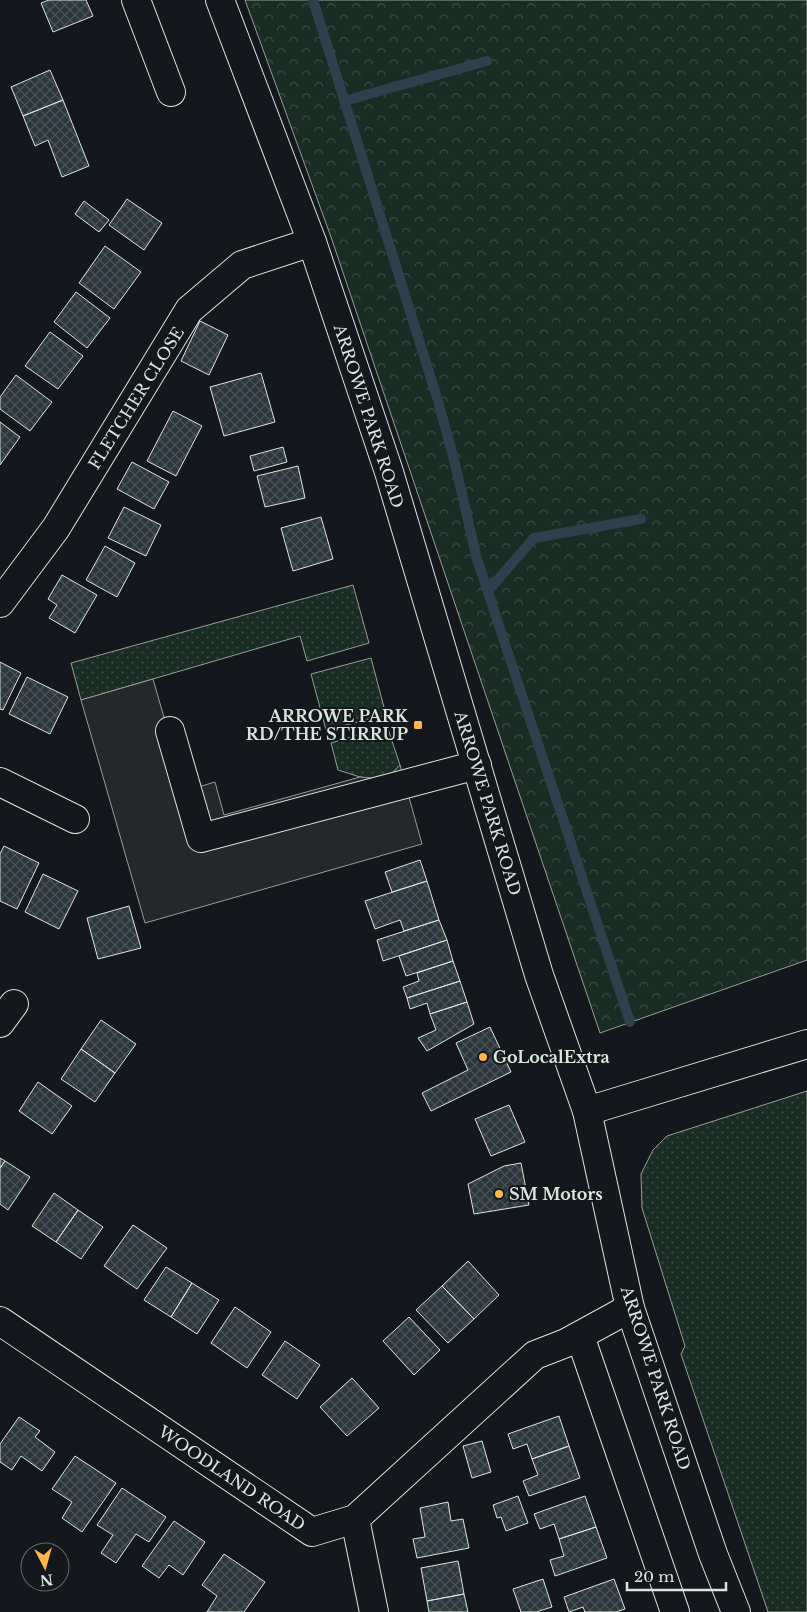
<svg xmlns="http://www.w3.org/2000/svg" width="807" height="1612" font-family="'Libre Baskerville',serif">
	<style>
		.grass { fill: url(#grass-dots); stroke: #939e99 }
		.forest { fill: url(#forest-crowns); stroke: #939e99 }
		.parking { fill: #24282b; stroke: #939e99 }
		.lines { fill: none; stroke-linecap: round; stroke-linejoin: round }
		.stream { stroke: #2f3f4d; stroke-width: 10 }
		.building { fill: url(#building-cross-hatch); stroke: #d8e6dc }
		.minor-casing { stroke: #d8e6dc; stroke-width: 30 }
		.major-casing { stroke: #d8e6dc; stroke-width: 30 }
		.minor { stroke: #14181c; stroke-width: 28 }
		.major { stroke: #14181c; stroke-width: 28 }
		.poi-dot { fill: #ffb74d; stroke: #14181c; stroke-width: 2 }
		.labels { text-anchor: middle; stroke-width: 4; stroke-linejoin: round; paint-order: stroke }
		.street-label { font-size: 16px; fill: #d8e6dc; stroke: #14181c }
		.poi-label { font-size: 16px; font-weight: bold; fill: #d8e6dc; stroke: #14181c; text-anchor: start }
	</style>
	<defs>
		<pattern id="grass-dots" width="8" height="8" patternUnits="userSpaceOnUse" patternTransform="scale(1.25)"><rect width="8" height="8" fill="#1a2d24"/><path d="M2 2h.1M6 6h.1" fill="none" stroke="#3b4b43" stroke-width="1.8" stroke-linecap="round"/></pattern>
		<pattern id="forest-crowns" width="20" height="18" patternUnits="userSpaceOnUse" patternTransform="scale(1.25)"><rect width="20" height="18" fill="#1a2d24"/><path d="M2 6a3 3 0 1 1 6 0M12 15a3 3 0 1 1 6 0" fill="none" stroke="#3b4b43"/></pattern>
		<pattern id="building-cross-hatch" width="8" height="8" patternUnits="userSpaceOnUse" patternTransform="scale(1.25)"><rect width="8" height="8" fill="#2c363c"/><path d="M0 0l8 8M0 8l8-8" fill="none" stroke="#4a5358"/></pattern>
	</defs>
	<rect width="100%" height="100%" fill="#14181c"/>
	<!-- grass -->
	<path class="grass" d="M 353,585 L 369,643 L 307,661 L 300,636 L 81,700 L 71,663 Z
		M 371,658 L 386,715 L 326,730 L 311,674 Z
		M 387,726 L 400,765 L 386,780 L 360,777 L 338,770 L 331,743 Z
		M 807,1091 L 807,1612 L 768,1612 L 681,1354 L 685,1346 L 642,1208 L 641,1174 L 653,1150 L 667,1136 Z"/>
	<!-- forest -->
	<path class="forest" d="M 245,0 L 807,0 L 807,960 L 600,1033 L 331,237 Z"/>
	<!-- parking -->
	<path class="parking" d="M 153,679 L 185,791 L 215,782 L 224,815 L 360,777 L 386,780 L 400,765 L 422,844 L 145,923 L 81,700 Z"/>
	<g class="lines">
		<!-- stream -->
		<path class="stream" d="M 313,0 L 438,401 L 454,460 L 477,559 L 630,1022
			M 344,101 L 487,61
			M 488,591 L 534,538 L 641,519"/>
	</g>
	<!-- building -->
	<path class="building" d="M 49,0 L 86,0 L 93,16 L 53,32 L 41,3 Z
		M 50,70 L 63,100 L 23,116 L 11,87 Z
		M 63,100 L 89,166 L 62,177 L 48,140 L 35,146 L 23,116 Z
		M 127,199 L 162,223 L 144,250 L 109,225 Z
		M 84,201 L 109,220 L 99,232 L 75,214 Z
		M 105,246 L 141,272 L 114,309 L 79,283 Z
		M 76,292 L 110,318 L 87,348 L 54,322 Z
		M 200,321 L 228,335 L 209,375 L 181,361 Z
		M 50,332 L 83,356 L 58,389 L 25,366 Z
		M 261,373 L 275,422 L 224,436 L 210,387 Z
		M 16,375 L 52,402 L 30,431 L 0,409 L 0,397 Z
		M 173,411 L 202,426 L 176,476 L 147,461 Z
		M 0,422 L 20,437 L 0,465 Z
		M 283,447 L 287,462 L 254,471 L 250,456 Z
		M 132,462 L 169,482 L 154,509 L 117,489 Z
		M 298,466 L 305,498 L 265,507 L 257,476 Z
		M 124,507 L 161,525 L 146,556 L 108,538 Z
		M 321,517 L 333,559 L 293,571 L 281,528 Z
		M 105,546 L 135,563 L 117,597 L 86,580 Z
		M 62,575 L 97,595 L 75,633 L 49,618 L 57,605 L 48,599 Z
		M 0,662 L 21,673 L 3,710 L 0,709 Z
		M 27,677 L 68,697 L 50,734 L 9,714 Z
		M 4,846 L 39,863 L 17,909 L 0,901 L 0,854 Z
		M 420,860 L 427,881 L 392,892 L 385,872 Z
		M 43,874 L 78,891 L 59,929 L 25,912 Z
		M 427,881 L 439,920 L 404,931 L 400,920 L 375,929 L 365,901 Z
		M 129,906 L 141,948 L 98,959 L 87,918 Z
		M 439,920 L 447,940 L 383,961 L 377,940 Z
		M 447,940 L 453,961 L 406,976 L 399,956 Z
		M 453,961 L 460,981 L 407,998 L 403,987 L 419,981 L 417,973 Z
		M 460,981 L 467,1002 L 430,1014 L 427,1003 L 410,1009 L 407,998 Z
		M 467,1002 L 474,1024 L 427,1051 L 418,1038 L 436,1030 L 430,1014 Z
		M 101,1020 L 136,1044 L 115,1073 L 81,1049 Z
		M 490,1027 L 511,1072 L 431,1111 L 422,1093 L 468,1070 L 456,1043 Z
		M 81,1049 L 115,1073 L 95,1102 L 61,1079 Z
		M 38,1082 L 72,1106 L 52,1134 L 19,1111 Z
		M 509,1105 L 525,1142 L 491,1156 L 475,1119 Z
		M 0,1158 L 5,1161 L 0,1168 Z
		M 5,1161 L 30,1177 L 8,1210 L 0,1204 L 0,1168 Z
		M 521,1163 L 529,1205 L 474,1214 L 468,1184 L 504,1166 Z
		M 54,1193 L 78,1210 L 56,1242 L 32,1226 Z
		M 78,1210 L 103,1227 L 81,1259 L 56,1242 Z
		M 133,1225 L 167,1248 L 137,1289 L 104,1266 Z
		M 468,1261 L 499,1295 L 474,1319 L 442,1286 Z
		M 166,1267 L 192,1283 L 171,1317 L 144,1300 Z
		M 192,1283 L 219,1300 L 197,1334 L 171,1317 Z
		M 442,1286 L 474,1319 L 448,1343 L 416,1310 Z
		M 235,1307 L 271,1332 L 247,1368 L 211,1343 Z
		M 409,1317 L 440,1350 L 414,1375 L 383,1341 Z
		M 285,1341 L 320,1365 L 297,1399 L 262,1375 Z
		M 352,1378 L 379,1408 L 347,1436 L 320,1407 Z
		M 559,1416 L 569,1446 L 532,1459 L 527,1444 L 513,1449 L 508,1434 Z
		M 19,1417 L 40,1431 L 35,1437 L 55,1452 L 42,1471 L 21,1456 L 12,1470 L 0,1462 L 0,1444 Z
		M 482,1441 L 491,1472 L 472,1478 L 463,1446 Z
		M 569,1446 L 580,1478 L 529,1496 L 523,1481 L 538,1475 L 532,1459 Z
		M 75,1456 L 116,1483 L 82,1532 L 62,1518 L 72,1502 L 52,1489 Z
		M 122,1488 L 166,1517 L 149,1542 L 136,1534 L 116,1563 L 101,1553 L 113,1535 L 97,1525 Z
		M 518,1496 L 528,1523 L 506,1531 L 501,1517 L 497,1518 L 493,1505 Z
		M 585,1496 L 596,1527 L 559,1539 L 554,1524 L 540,1529 L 534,1514 Z
		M 448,1502 L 451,1521 L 463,1519 L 469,1548 L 417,1558 L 413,1539 L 425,1537 L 420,1508 Z
		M 174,1521 L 205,1542 L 183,1575 L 169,1565 L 159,1578 L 142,1566 Z
		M 596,1527 L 607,1558 L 555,1576 L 550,1560 L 564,1556 L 559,1539 Z
		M 224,1554 L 265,1582 L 244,1612 L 207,1612 L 217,1596 L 202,1585 Z
		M 458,1561 L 464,1594 L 427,1601 L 421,1568 Z
		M 543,1579 L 552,1607 L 536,1612 L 521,1612 L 513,1589 Z
		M 614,1579 L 625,1609 L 616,1612 L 585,1612 L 583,1607 L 569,1612 L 564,1597 Z
		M 464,1594 L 468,1612 L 429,1612 L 427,1601 Z"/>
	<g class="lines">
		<!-- minor casing -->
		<g class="minor-casing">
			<path id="minor" d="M 136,0 L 171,92
				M 0,603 L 56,528 L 189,310 L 242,265 L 312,242
				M 170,731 L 201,838 L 477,765
				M 0,782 L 75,819
				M 0,1023 L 14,1004
				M 587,1111 L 807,1044
				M 0,1321 L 312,1532 L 355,1519 L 535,1355 L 566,1343 L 630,1308
				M 580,1336 L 675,1612
				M 355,1519 L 374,1612"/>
		</g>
		<!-- major casing -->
		<g class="major-casing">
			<path id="major" d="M 220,0 L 312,242 L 389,472 L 539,975 L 587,1111 L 630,1308 L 713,1554 L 736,1612"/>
		</g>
		<!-- minor -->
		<use href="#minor" class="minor"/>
		<!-- major -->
		<use href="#major" class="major"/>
	</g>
	<!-- markers -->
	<g class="poi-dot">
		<rect x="413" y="720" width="10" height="10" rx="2.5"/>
		<circle cx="483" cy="1057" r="5"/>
		<circle cx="499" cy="1194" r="5"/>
	</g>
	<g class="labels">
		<!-- street labels -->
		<g class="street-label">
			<text transform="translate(136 398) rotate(-58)" y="6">FLETCHER CLOSE</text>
			<text transform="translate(369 416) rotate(72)" y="6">ARROWE PARK ROAD</text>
			<text transform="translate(488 803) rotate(73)" y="6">ARROWE PARK ROAD</text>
			<text transform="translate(656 1378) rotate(72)" y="6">ARROWE PARK ROAD</text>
			<text transform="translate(232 1478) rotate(34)" y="6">WOODLAND ROAD</text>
		</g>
		<!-- poi labels -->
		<g class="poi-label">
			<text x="408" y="722" text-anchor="end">ARROWE PARK<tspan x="408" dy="18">RD/THE STIRRUP</tspan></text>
			<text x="493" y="1063">GoLocalExtra</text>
			<text x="509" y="1200">SM Motors</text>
		</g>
	</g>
	<!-- north arrow -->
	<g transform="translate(45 1567) rotate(174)"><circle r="24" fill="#14181c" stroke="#626a69"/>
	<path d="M0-4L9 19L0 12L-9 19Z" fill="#ffb74d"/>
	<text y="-8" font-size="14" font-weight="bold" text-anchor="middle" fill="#d8e6dc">N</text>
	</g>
	<!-- scale -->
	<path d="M627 1582v8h99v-8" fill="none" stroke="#d8e6dc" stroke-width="2.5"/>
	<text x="634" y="1582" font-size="15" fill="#d8e6dc" stroke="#14181c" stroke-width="4" paint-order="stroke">20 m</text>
</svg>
